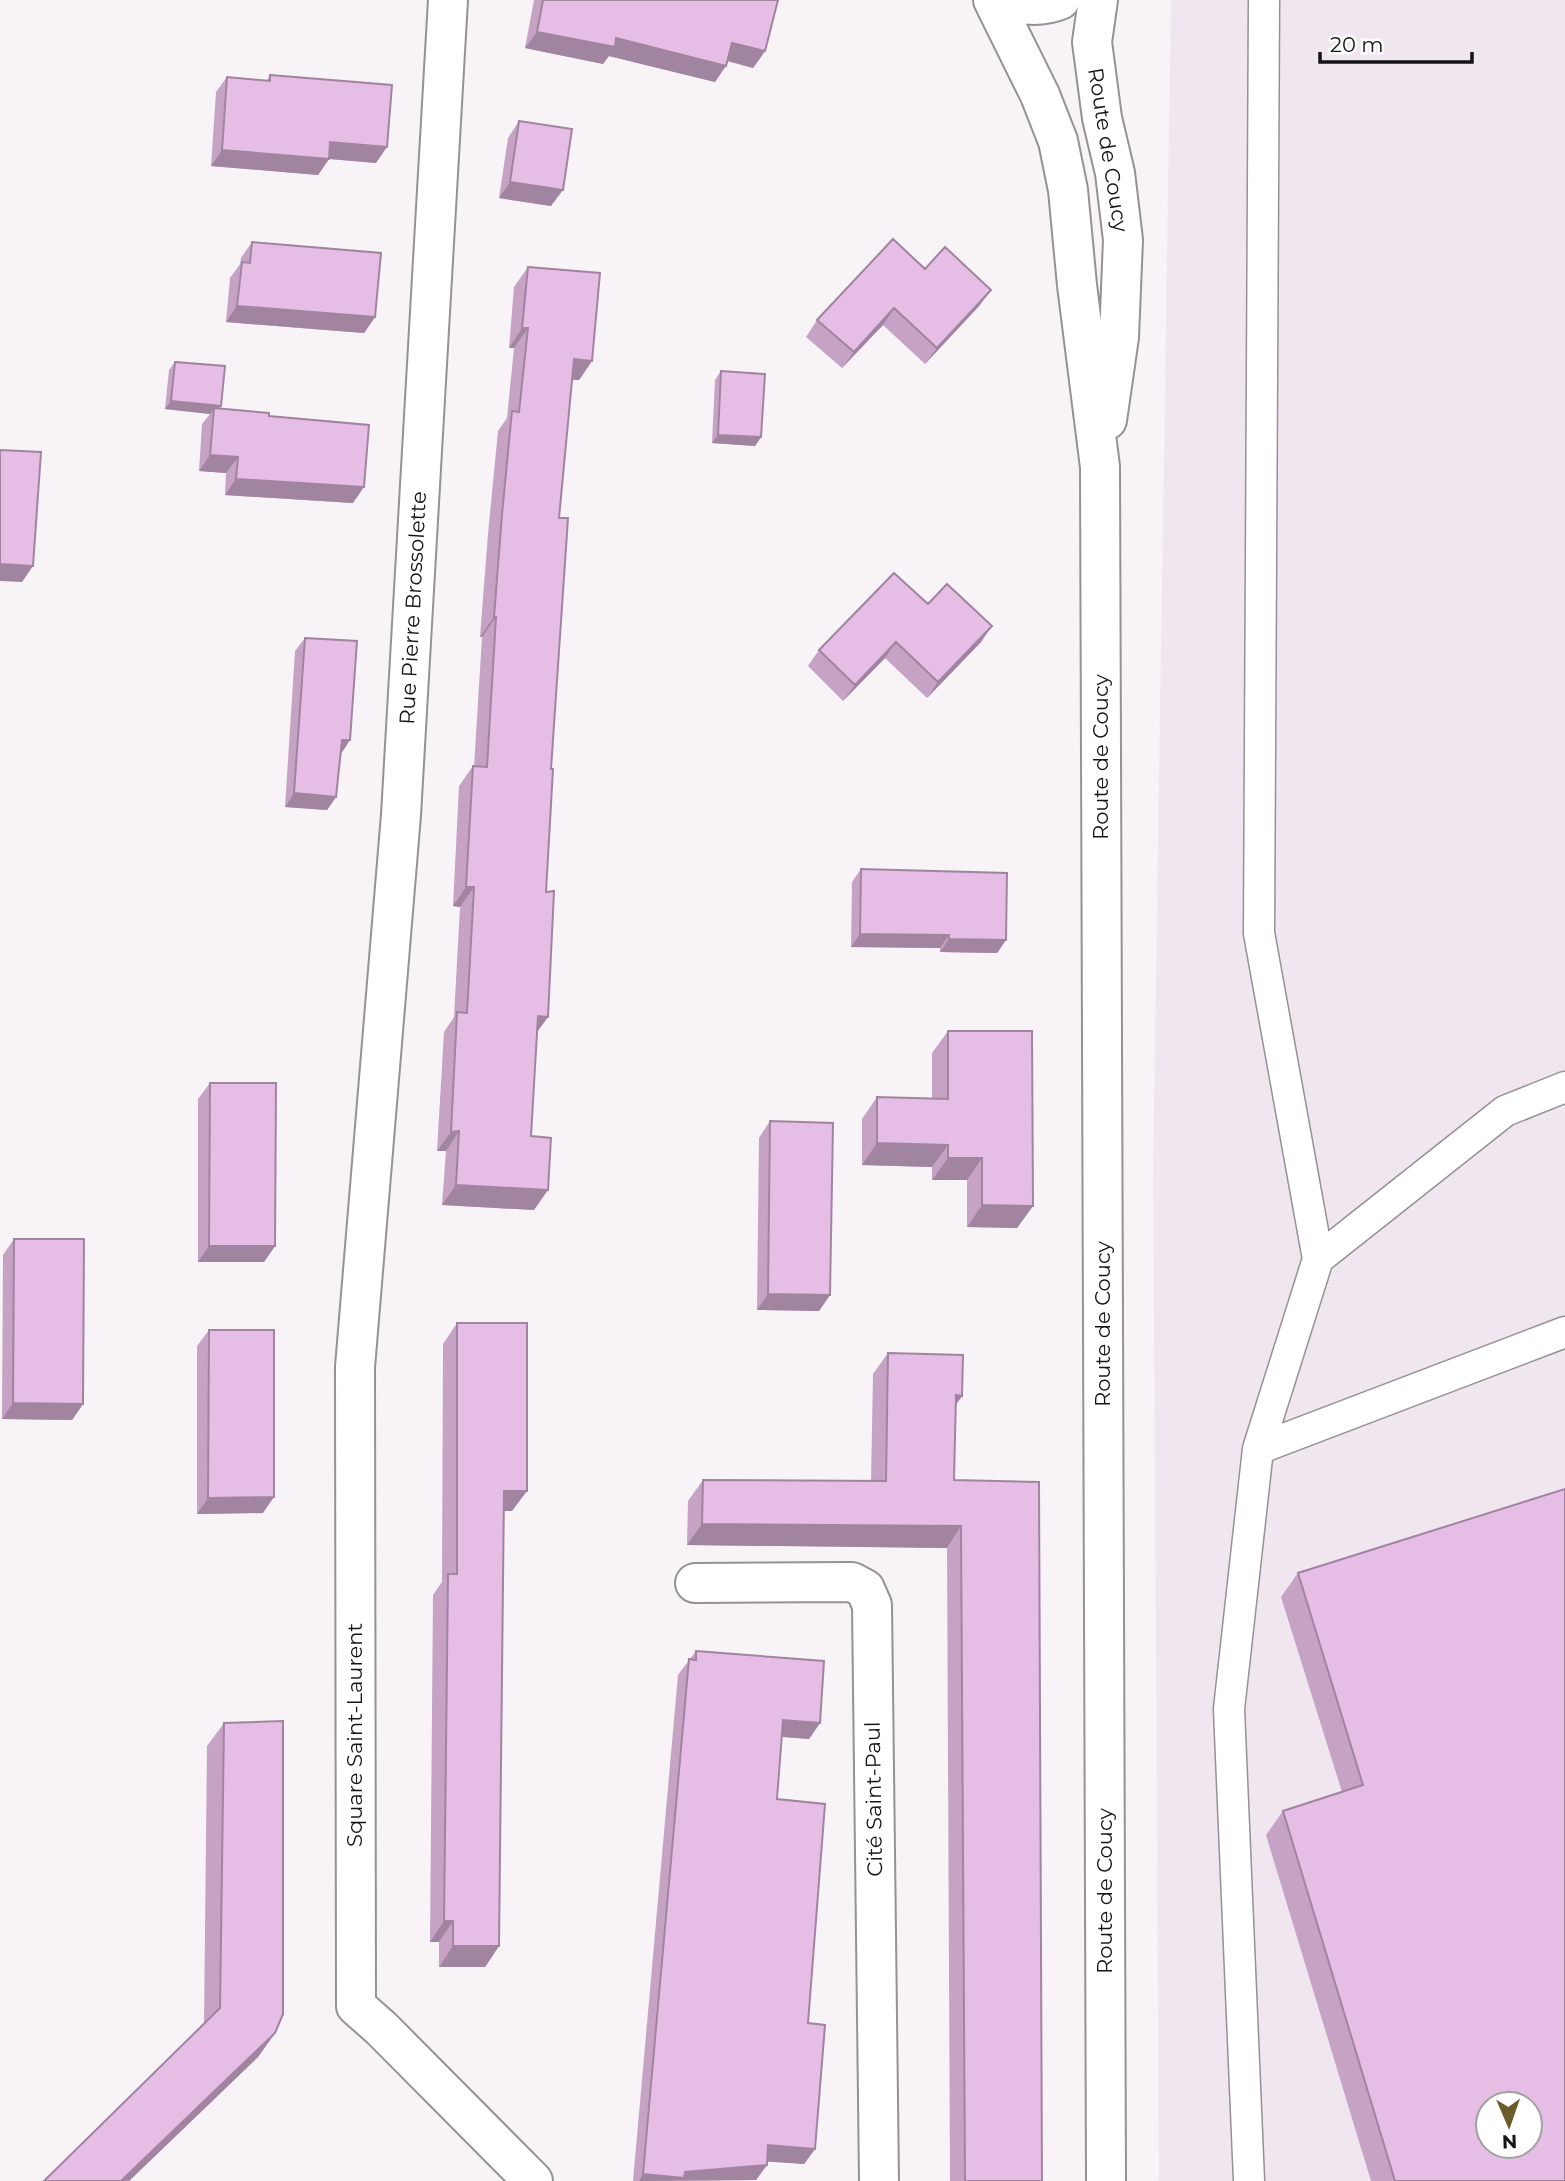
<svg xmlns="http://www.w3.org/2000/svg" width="1565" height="2181" font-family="Montserrat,sans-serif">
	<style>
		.built { fill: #f0e6f0; fill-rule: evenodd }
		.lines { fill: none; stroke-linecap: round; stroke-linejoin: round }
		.service-casing { stroke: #959195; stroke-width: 33 }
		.minor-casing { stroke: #959195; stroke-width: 42 }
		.primary-casing { stroke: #959195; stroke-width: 42 }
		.service { stroke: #fff; stroke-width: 30 }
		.minor { stroke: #fff; stroke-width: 38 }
		.primary { stroke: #fff; stroke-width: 38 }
		.wall { fill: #c6a3c5 }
		.shaded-wall { fill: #a184a0 }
		.building { fill: #e6bde5; stroke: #a184a0; stroke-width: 2; fill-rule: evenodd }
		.labels { text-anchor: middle; stroke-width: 7; stroke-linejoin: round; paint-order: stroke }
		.street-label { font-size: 21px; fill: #151415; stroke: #fff }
	</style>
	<rect width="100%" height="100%" fill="#f7f3f7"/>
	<!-- built -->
	<path class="built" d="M 1171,0 L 1565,0 L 1565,2181 L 1159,2181 L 1153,1167 ZM 1488,2104 L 1530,2104 L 1530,2146 L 1488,2146 Z"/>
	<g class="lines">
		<!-- service casing -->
		<g class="service-casing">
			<path id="service" d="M 1318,1259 L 1505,1111 L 1565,1087
				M 1258,1449 L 1318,1259 L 1259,933 L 1264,0
				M 1249,2181 L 1229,1709 L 1258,1449 L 1565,1332"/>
		</g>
		<!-- minor casing -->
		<g class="minor-casing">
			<path id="minor" d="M 448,0 L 401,815 L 355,1367 L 356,2006 L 381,2028 L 533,2181
				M 695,1583 L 852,1582 L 865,1589 L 872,1605 L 879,2181"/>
		</g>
		<!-- primary casing -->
		<g class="primary-casing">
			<path id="primary" d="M 993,0 L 1040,95 L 1058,141 L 1068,190 L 1077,285 L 1100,467 L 1106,2181
				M 1001,0 C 1021,5 1041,8 1060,0
				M 1098,0 L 1092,42 L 1102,118 L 1115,173 L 1123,240 L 1119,337 L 1107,420"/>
		</g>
		<!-- service -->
		<use href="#service" class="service"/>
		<!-- minor -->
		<use href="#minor" class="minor"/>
		<!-- primary -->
		<use href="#primary" class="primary"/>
	</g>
	<!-- wall -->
	<path class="wall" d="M 534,0 L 778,0 L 765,51 L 753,68 L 727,61 L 715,82 L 609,56 L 603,64 L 525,48 Z
		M 270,75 L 376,163 L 329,159 L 318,175 L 211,166 L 216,92 L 227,77 L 267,80 Z
		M 519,121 L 551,206 L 499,198 L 508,138 Z
		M 252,242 L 375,317 L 364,333 L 226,322 L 230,278 L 240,264 L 241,258 Z
		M 528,267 L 592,361 L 579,380 L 572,380 L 559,518 L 546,892 L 548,1017 L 537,1032 L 531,1136 L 534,1210 L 442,1205 L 446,1151 L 437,1151 L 444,1032 L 454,1017 L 460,907 L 453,906 L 459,786 L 473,766 L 474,767 L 482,637 L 480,637 L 488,534 L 498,431 L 507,418 L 514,348 L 509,348 L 514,287 Z
		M 925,269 L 991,290 L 979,306 L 925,364 L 883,325 L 842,368 L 806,337 L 817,320 Z
		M 175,362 L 221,406 L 219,409 L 269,416 L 353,503 L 225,495 L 226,473 L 199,471 L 202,424 L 210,414 L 165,409 L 169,370 Z
		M 721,371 L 761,437 L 755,446 L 712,443 L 715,380 Z
		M 928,604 L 981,642 L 927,698 L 885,658 L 843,701 L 808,666 L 819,650 Z
		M 305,638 L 340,754 L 336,797 L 327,810 L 285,807 L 295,651 Z
		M 861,869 L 1006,940 L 997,953 L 940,952 L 940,948 L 851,947 L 852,882 Z
		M 948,1031 L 1033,1206 L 1017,1228 L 967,1227 L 967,1180 L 932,1180 L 932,1167 L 862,1165 L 862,1119 L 877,1097 L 932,1098 L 932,1053 Z
		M 210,1083 L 275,1246 L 264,1262 L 198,1262 L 198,1099 Z
		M 770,1121 L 830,1295 L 819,1311 L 757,1310 L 759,1138 Z
		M 14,1239 L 83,1404 L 72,1420 L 2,1419 L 3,1255 Z
		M 457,1323 L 512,1511 L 504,1511 L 499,1946 L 485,1967 L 439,1967 L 439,1942 L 430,1942 L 433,1595 L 442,1582 L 443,1344 Z
		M 209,1330 L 263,1513 L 197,1514 L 197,1346 Z
		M 888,1353 L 962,1396 L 956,1405 L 954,1480 L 1039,1482 L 1042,2181 L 950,2181 L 947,1548 L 687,1545 L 688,1501 L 703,1480 L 871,1481 L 873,1374 Z
		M 1298,1573 L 1565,2181 L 1371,2181 L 1266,1835 L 1283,1811 L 1342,1792 L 1281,1597 Z
		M 696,1651 L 820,1723 L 809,1739 L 782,1737 L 777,1799 L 808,2023 L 815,2149 L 804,2164 L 767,2161 L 767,2165 L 756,2180 L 633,2181 L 678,1675 Z
		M 224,1723 L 275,2033 L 258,2057 L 129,2181 L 44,2181 L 204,2024 L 207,1746 Z"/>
	<!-- shaded-wall -->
	<path class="shaded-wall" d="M 537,32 L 616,38 L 726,66 L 715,82 L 609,56 L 603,64 L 525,48 Z
		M 732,43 L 765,51 L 753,68 L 721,59 Z
		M 330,142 L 387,147 L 376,163 L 319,158 Z
		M 222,150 L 329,159 L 318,175 L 211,166 Z
		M 510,182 L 563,190 L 551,206 L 499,198 Z
		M 991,290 L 979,306 L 925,364 L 937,348 Z
		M 237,306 L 375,317 L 364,333 L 226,322 Z
		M 894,308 L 883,325 L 842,368 L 854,352 Z
		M 522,328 L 528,328 L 514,348 L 509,348 Z
		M 574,359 L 592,361 L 579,380 L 560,379 Z
		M 171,401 L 221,406 L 215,414 L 214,408 L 210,414 L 165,409 Z
		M 718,435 L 761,437 L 755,446 L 712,443 Z
		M 210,455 L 238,457 L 226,473 L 199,471 Z
		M 236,479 L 364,487 L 353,503 L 225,495 Z
		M 0,564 L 33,566 L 22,582 L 0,581 Z
		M 494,617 L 496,617 L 482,637 L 480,637 Z
		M 992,626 L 981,642 L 927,698 L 938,682 Z
		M 896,642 L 885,658 L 843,701 L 855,685 Z
		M 342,740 L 350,740 L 341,754 Z
		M 294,793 L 336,797 L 327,810 L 285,807 Z
		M 466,887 L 474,887 L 460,907 L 453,906 Z
		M 860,934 L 949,935 L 940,948 L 851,947 Z
		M 949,939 L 1006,940 L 997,953 L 940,952 Z
		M 538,1016 L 548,1017 L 534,1036 Z
		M 459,1131 L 446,1151 L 437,1151 L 451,1132 Z
		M 877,1143 L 948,1145 L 932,1167 L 862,1165 Z
		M 948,1158 L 982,1158 L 967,1180 L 932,1180 Z
		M 456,1185 L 548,1190 L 534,1210 L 442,1205 Z
		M 982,1205 L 1033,1206 L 1017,1228 L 967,1227 Z
		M 209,1246 L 275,1246 L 264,1262 L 198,1262 Z
		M 768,1294 L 830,1295 L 819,1311 L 757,1310 Z
		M 956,1395 L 962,1396 L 947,1417 Z
		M 13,1403 L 83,1404 L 72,1420 L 2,1419 Z
		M 504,1491 L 527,1491 L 512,1511 L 490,1511 Z
		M 274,1497 L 263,1513 L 197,1514 L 208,1498 Z
		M 702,1524 L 961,1526 L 947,1548 L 687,1545 Z
		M 783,1720 L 820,1723 L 809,1739 L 772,1736 Z
		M 444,1921 L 453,1921 L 439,1942 L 430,1942 Z
		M 453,1946 L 499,1946 L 485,1967 L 439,1967 Z
		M 275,2033 L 258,2057 L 129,2181 L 121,2181 Z
		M 768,2145 L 815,2149 L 804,2164 L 757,2161 Z
		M 767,2165 L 756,2180 L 639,2181 L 643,2174 L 685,2172 Z"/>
	<!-- building -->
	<path class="building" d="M 543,0 L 778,0 L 765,51 L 732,43 L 726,66 L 616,38 L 615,47 L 537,32 Z
		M 270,75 L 392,85 L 387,147 L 330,142 L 329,159 L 222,150 L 227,77 L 270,81 Z
		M 519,121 L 572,129 L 563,190 L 510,182 Z
		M 893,239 L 925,269 L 945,247 L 991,290 L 937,348 L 894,308 L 854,352 L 817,320 Z
		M 252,242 L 381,253 L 375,317 L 237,306 L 242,262 L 250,263 Z
		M 528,267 L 600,273 L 592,361 L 574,359 L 559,518 L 568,518 L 551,769 L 553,769 L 546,892 L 554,891 L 548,1017 L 538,1016 L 531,1136 L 551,1138 L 548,1190 L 456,1185 L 459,1131 L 451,1132 L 457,1012 L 467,1013 L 474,887 L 466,887 L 473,766 L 487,767 L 496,617 L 494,617 L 502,514 L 512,411 L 519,412 L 528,328 L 522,328 Z
		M 175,362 L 225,366 L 221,406 L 171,401 Z
		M 721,371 L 765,374 L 761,437 L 718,435 Z
		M 214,408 L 269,413 L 269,416 L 369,425 L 364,487 L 236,479 L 238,457 L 210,455 Z
		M 0,450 L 41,452 L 33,566 L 0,564 Z
		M 894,573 L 928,604 L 947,584 L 992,626 L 938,682 L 896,642 L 855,685 L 819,650 Z
		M 305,638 L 357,641 L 350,740 L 342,740 L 336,797 L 294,793 Z
		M 861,869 L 1007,873 L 1006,940 L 949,939 L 949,935 L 860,934 Z
		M 948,1031 L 1032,1031 L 1033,1206 L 982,1205 L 982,1158 L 948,1158 L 948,1145 L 877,1143 L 877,1097 L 948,1099 Z
		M 210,1083 L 276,1083 L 275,1246 L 209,1246 Z
		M 770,1121 L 833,1123 L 830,1295 L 768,1294 Z
		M 14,1239 L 84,1239 L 83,1404 L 13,1403 Z
		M 457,1323 L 527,1323 L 527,1491 L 504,1491 L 499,1946 L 453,1946 L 453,1921 L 444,1921 L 448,1574 L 457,1574 Z
		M 209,1330 L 274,1330 L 274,1497 L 208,1498 Z
		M 888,1353 L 963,1355 L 962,1396 L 956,1395 L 954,1480 L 1039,1482 L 1042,2181 L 965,2181 L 961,1526 L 702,1524 L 703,1480 L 886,1481 Z
		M 1565,1489 L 1565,2181 L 1395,2181 L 1283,1811 L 1363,1785 L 1298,1573 ZM 1488,2104 L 1530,2104 L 1530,2146 L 1488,2146 Z
		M 696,1651 L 824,1661 L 820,1723 L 783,1720 L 777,1799 L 825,1804 L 808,2023 L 825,2025 L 815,2149 L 768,2145 L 767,2165 L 685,2172 L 684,2178 L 643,2174 L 689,1659 L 696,1660 Z
		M 283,1721 L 283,2014 L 275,2033 L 121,2181 L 44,2181 L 220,2008 L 224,1723 Z"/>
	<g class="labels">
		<!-- street labels -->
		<g class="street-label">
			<text transform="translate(1108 150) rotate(81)" y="7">Route de Coucy</text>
			<text transform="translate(413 608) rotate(-87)" y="7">Rue Pierre Brossolette</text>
			<text transform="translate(1101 757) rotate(-90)" y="7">Route de Coucy</text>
			<text transform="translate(1103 1324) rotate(-90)" y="7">Route de Coucy</text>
			<text transform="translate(355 1735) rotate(-90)" y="7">Square Saint-Laurent</text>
			<text transform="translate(874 1799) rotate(-91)" y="7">Cité Saint-Paul</text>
			<text transform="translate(1105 1891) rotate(-90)" y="7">Route de Coucy</text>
		</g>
	</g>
	<!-- north arrow -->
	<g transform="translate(1509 2125) rotate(178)"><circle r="33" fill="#ffffff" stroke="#a1a1a1" stroke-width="2"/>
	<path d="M0-5L12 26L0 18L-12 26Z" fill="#6c5c29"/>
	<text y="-10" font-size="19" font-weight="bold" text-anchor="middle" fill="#151415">N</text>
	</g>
	<!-- scale -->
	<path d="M1320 52v10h152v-10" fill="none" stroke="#151415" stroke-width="3.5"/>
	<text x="1330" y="52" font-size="21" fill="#151415" stroke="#ffffff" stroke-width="5" paint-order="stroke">20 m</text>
</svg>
